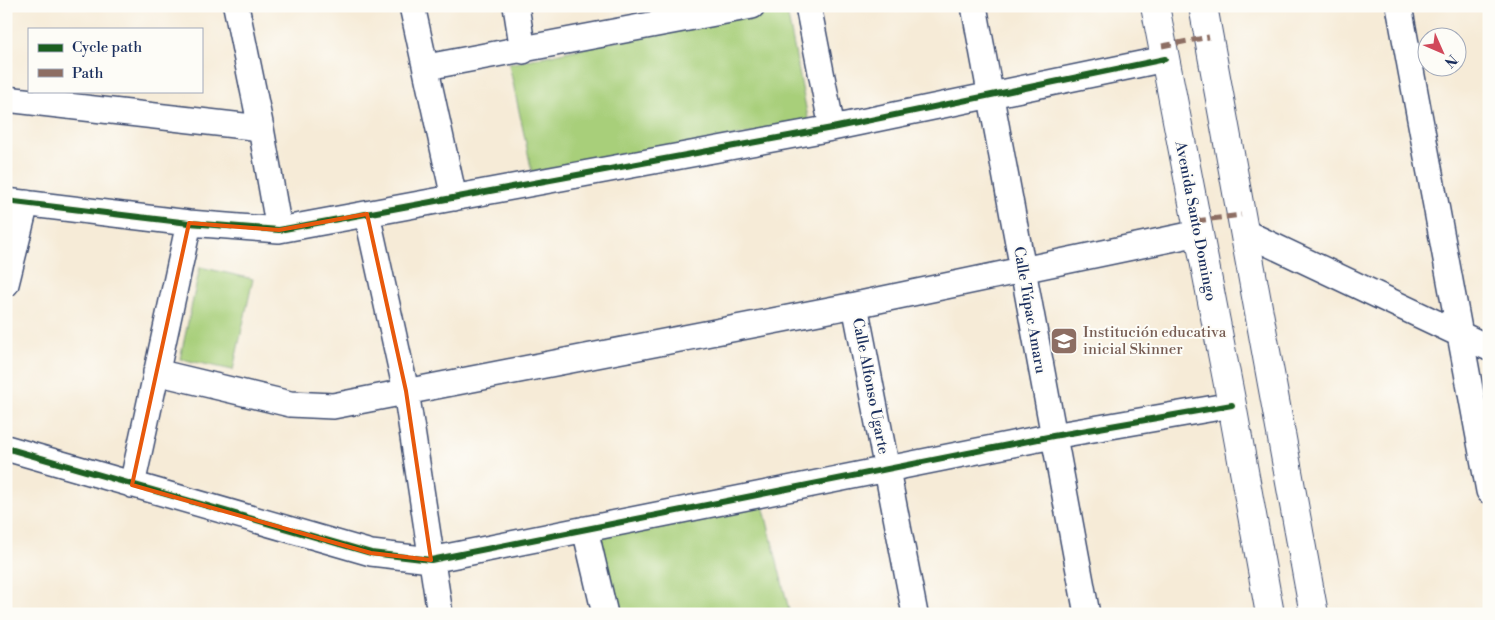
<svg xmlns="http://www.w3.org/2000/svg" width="1495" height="620" font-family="'Libre Bodoni',serif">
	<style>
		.green { fill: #a8cf7a; stroke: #627f6c }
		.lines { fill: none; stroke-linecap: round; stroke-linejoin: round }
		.minor-casing { stroke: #3c4b70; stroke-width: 28 }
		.tertiary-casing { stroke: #3c4b70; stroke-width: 30 }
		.minor { stroke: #fff; stroke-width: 25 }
		.tertiary { stroke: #fff; stroke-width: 28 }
		.quiet { stroke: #8d6e63; stroke-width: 5; stroke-dasharray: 10 5; stroke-linecap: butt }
		.cycleway-casing { stroke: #fdfcf7; stroke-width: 9 }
		.cycleway { stroke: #1b5e20; stroke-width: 6 }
		.marked { fill: none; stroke: #e8590c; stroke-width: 4; stroke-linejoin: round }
		.labels { text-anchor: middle; stroke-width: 4; stroke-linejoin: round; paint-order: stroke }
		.street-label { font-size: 15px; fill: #1b2f5e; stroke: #fdfcf7 }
		.education-label { font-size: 15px; fill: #785e54; stroke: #fdfcf7; text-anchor: start }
	</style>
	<rect width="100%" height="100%" fill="#fdfcf7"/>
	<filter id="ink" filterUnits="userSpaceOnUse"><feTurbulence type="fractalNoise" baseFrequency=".02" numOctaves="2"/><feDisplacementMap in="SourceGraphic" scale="10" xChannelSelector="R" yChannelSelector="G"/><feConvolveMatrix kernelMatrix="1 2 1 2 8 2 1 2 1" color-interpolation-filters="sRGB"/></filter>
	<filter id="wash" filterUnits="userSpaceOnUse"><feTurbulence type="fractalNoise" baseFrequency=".0096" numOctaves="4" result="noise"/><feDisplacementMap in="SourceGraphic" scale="20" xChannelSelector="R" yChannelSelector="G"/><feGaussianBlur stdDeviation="1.12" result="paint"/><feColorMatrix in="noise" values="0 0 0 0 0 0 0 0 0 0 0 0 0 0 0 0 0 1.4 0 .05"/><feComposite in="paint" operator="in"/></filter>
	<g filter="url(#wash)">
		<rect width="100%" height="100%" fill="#f6ebd7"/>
		<!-- green -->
		<path class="green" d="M 779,6 L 786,6 L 809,123 L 532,172 L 509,64 Z
			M 200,267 L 253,279 L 233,370 L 180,359 Z
			M 762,501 L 790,614 L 615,614 L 597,534 Z"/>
	</g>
	<g filter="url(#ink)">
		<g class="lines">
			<!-- minor casing -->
			<g class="minor-casing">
				<path id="minor" d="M 236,6 L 261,128 L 279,230
					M 412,6 L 454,198
					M 516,6 L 523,51
					M 808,6 L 832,128
					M 974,6 L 1087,614
					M 1399,6 L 1489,491
					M 427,67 L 752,6
					M 6,99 L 261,128
					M 6,201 L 189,223 L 279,230 L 832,128 L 1165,59
					M 367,214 L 406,391 L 440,614
					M 1244,232 L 1489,348
					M 6,284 L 26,203
					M 855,305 L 915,614
					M 156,372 L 290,404 L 333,406 L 855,305 L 1199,233
					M 6,448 L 371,553 L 431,560 L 1053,436 L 1232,405
					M 132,485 L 189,223
					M 585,529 L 605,614"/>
			</g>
			<!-- tertiary casing -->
			<g class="tertiary-casing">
				<path id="tertiary" d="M 1155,6 L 1232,405 L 1270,614
					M 1203,6 L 1314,614"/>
			</g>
			<!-- minor -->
			<use href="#minor" class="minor"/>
			<!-- tertiary -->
			<use href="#tertiary" class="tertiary"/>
			<!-- quiet -->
			<path class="quiet" d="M 1162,46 L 1209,37
				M 1196,221 L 1241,215"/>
			<!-- cycleway casing -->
			<g class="cycleway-casing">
				<path id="cycleway" d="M 6,201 L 189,223 L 279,230 L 832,128 L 1165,59
					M 6,448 L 371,553 L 431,560 L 1053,436 L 1232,405"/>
			</g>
			<!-- cycleway -->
			<use href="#cycleway" class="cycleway"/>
		</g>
	</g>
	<!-- marked area -->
	<path class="marked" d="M 367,214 L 406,391 L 431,560 L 371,553 L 132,485 L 189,223 L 279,230 Z"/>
	<!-- icons -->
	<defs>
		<g id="school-square" transform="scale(1.4375)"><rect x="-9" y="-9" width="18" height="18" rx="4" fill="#8d6e63" stroke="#fdfcf7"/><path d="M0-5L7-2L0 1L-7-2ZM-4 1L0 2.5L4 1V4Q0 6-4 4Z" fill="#fff"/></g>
	</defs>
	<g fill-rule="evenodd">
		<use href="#school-square" x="1064" y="341"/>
	</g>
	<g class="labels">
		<!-- street labels -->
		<g class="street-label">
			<text transform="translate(1196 221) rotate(79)" y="5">Avenida Santo Domingo</text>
			<text transform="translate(1030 310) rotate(80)" y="5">Calle Túpac Amaru</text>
			<text transform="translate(871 386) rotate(79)" y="5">Calle Alfonso Ugarte</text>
		</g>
		<!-- education labels -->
		<g class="education-label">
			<text x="1083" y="337">Institución educativa<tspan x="1083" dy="17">inicial Skinner</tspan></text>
		</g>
	</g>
	<!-- margin -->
	<rect width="1495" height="620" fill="none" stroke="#fdfcf7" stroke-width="25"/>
	<!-- legend -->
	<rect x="28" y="28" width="175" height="65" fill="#fdfcf7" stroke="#a3aaba"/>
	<rect x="38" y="44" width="25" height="8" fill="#1b5e20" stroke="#a3aaba"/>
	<text x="72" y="52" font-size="15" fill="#1b2f5e">Cycle path</text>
	<rect x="38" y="69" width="25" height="8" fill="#8d6e63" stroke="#a3aaba"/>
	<text x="72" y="78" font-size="15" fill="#1b2f5e">Path</text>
	<!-- north arrow -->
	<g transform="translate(1442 52) rotate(135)"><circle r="24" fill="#fdfcf7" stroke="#a3aaba"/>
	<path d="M0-4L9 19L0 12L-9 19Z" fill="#d1495b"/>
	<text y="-8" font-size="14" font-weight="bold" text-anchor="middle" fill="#1b2f5e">N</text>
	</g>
</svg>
